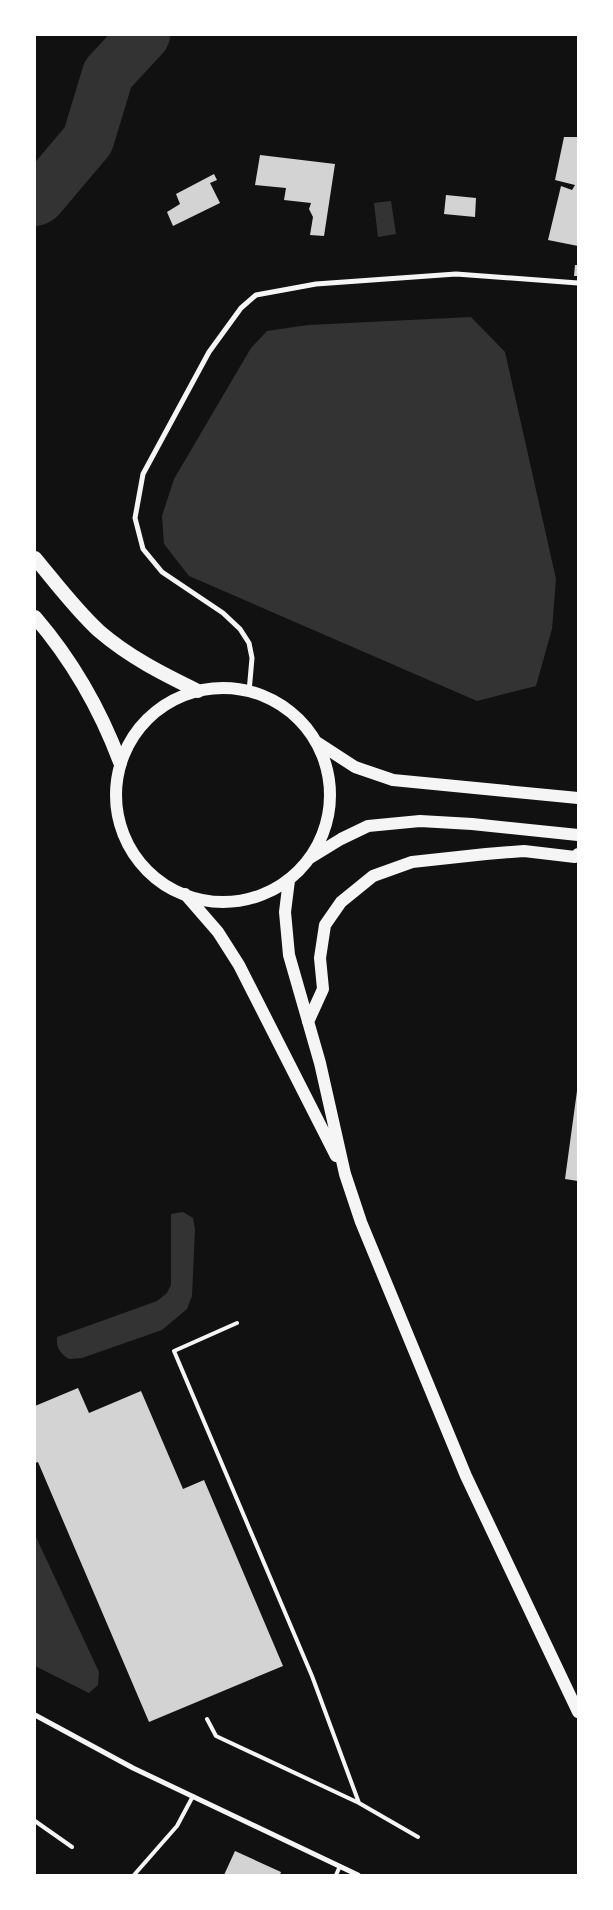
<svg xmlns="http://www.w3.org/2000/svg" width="613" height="1910" font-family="'PT Sans',sans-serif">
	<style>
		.water { fill: #333 }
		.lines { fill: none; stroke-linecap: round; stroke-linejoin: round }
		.river { stroke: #333; stroke-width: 52 }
		.building { fill: #d3d3d3 }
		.service { stroke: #f5f5f5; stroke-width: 4 }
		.minor { stroke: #f5f5f5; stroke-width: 5 }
		.primary { stroke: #f5f5f5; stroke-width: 12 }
		.trunk { stroke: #f5f5f5; stroke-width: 14 }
	</style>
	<rect width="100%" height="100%" fill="#111"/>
	<!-- water -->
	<path class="water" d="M 391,201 L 396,234 L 378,237 L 374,203 Z
		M 471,317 L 505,352 L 556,579 L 552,629 L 536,686 L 477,701 L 189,576 L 164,544 L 162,516 L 174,479 L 251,348 L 267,331 L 308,325 Z
		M 183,1212 L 193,1218 L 195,1229 L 192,1296 L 187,1309 L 162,1330 L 82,1358 L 69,1359 C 60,1353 56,1348 57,1337 L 157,1301 L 167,1293 L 171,1285 L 171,1214 Z
		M 35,1535 L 99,1672 L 98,1685 L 89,1693 L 35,1666 Z"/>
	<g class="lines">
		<!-- river -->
		<path class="river" d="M 35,200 L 39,198 L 88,140 L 108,74 L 144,35"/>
	</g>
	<!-- building -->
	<path class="building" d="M 564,137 L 578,137 L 578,246 L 548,240 L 561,186 L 572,190 L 575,185 L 555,180 Z
		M 260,155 L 335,164 L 324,236 L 310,235 L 313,217 L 309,209 L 311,203 L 284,200 L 286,188 L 255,185 Z
		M 214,174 L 217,180 L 210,183 L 220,203 L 173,226 L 167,212 L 180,204 L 176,194 Z
		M 446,195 L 476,198 L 475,217 L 444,214 Z
		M 575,265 L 578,265 L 578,276 L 574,276 Z
		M 577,1091 L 578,1091 L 578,1181 L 565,1179 Z
		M 78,1388 L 89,1413 L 141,1391 L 183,1489 L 204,1480 L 283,1666 L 149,1722 L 38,1462 L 35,1463 L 35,1406 Z
		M 235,1851 L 281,1872 L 280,1875 L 224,1875 Z"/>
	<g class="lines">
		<!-- service -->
		<path class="service" d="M 237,1323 L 174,1351 L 312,1676 L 359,1803 L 418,1837
			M 207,1719 L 216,1736 L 359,1803
			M 35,1821 L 72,1847
			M 134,1875 L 177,1826 L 193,1796
			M 336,1875 L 340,1866"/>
		<!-- minor -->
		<path class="minor" d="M 249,692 L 252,658 L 249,643 L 240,629 L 223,613 L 162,572 L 143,549 L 135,518 L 143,474 L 209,352 L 241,308 L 256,295 L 316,284 L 456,274 L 578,283
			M 35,1715 L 133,1768 L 358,1875"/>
		<!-- primary -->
		<path class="primary" d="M116 795a107 107 0 1 1 214 0a107 107 0 1 1-214 0Z
			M 315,741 L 355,767 L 393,780 L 578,798
			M 310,858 L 341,839 L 368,826 L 420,821 L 472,824 L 578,835
			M 289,880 L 285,912 L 289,955 L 320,1063 L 345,1174 L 361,1222 L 466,1476 L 578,1712
			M 185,894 L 218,932 L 239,965 L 336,1156
			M 308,1022 L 323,989 L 320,958 L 325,925 L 341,902 L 373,876 L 412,862 L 486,854 L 524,851 L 575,857 L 578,854"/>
		<!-- trunk -->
		<path class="trunk" d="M 35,558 C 55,582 76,610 99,631 C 129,657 163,674 198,691
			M 35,617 C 72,660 100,709 120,762"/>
	</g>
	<!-- border -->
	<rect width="613" height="1910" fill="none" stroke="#ffffff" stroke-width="72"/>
</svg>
